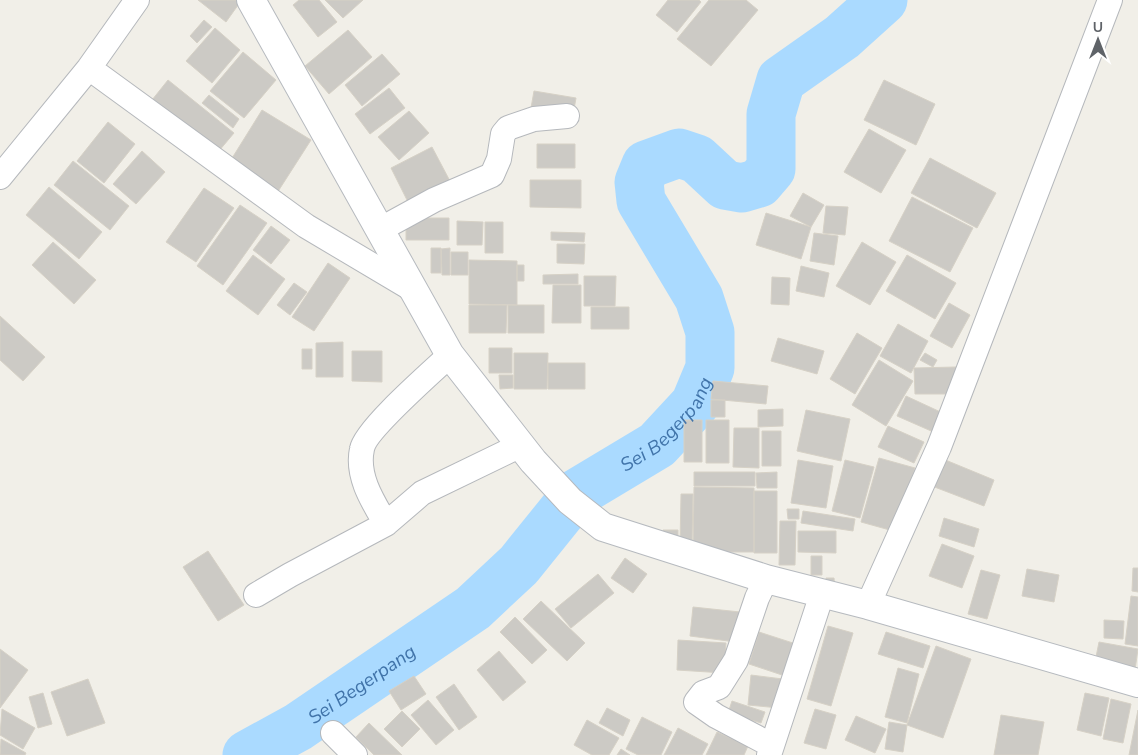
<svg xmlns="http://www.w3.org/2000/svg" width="1138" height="755" font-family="'Nunito Sans',sans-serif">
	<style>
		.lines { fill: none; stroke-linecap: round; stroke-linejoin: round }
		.river { stroke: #aadaff; stroke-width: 49 }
		.building { fill: #cccac5; stroke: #d6d1c6 }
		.street-casing { stroke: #b5b8bc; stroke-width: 26 }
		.secondary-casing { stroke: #b6babf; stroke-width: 30 }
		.street { stroke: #fff; stroke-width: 24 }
		.secondary { stroke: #fff; stroke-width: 28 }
		.labels { text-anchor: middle; stroke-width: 4.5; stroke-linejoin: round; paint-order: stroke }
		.water-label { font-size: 19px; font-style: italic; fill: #4174aa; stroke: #fff }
	</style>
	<rect width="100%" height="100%" fill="#f1efe8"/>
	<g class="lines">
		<!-- river -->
		<path class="river" id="s1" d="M 247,755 L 298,727 L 473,608 L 519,565 L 577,493 L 657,445 L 695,404 L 710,368 L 710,332 L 699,298 L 641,201 L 639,182 L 646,165 L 679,153 L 697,159 L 725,185 L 742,188 L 759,183 L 771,169 L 771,114 L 781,80 L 842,37 L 883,0"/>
	</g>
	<!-- building -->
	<path class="building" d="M 198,0 L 240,0 L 241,1 L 226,22 Z
		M 299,0 L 319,0 L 337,22 L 318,37 L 293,5 Z
		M 325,0 L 363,0 L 343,18 Z
		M 668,0 L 699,0 L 701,2 L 677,32 L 656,15 Z
		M 709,0 L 746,0 L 758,10 L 711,66 L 677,39 Z
		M 204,20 L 212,27 L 197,43 L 190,36 Z
		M 215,28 L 240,50 L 212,83 L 186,61 Z
		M 348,30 L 372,57 L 329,94 L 305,66 Z
		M 243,52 L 276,80 L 244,118 L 210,91 Z
		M 382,54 L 400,74 L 362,106 L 345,85 Z
		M 168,80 L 234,133 L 213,158 L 148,105 Z
		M 884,80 L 935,104 L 916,145 L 864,120 Z
		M 389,88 L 405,108 L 370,134 L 355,114 Z
		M 534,91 L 576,98 L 573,115 L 531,108 Z
		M 209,95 L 239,119 L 233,128 L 202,103 Z
		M 262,110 L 311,140 L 277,193 L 229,163 Z
		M 409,111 L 429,133 L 399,160 L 378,137 Z
		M 108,122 L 135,144 L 104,183 L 77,161 Z
		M 869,129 L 906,150 L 881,193 L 844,172 Z
		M 537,144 L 575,144 L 575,168 L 537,168 Z
		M 432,147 L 451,183 L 409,204 L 391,168 Z
		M 142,151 L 165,172 L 136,204 L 113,184 Z
		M 930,158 L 996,193 L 977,228 L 911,193 Z
		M 73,161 L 129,206 L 110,230 L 54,185 Z
		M 530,180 L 581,180 L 581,208 L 530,207 Z
		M 49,187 L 102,232 L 79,259 L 26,215 Z
		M 204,188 L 234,208 L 196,262 L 166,242 Z
		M 803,193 L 824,205 L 811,227 L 790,216 Z
		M 912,197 L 973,228 L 950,272 L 889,241 Z
		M 240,205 L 267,223 L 223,285 L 197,266 Z
		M 826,206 L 848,207 L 845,235 L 823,233 Z
		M 766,213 L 811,227 L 801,259 L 756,245 Z
		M 406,218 L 449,218 L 449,240 L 406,240 Z
		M 457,221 L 483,222 L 482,245 L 457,245 Z
		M 485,222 L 503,222 L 503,253 L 485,253 Z
		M 271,226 L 290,240 L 271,264 L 253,250 Z
		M 551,232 L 585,233 L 584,242 L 551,240 Z
		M 814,233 L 838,236 L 834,265 L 810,261 Z
		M 53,242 L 96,280 L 74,304 L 32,265 Z
		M 862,242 L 896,262 L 870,305 L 836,286 Z
		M 557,244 L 585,244 L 584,264 L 557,263 Z
		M 431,248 L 441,248 L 441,273 L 431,273 Z
		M 450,248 L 450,275 L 442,275 L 441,249 Z
		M 451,252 L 468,252 L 468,275 L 451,275 Z
		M 253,255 L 285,279 L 258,315 L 226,291 Z
		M 907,255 L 956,283 L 935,319 L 886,291 Z
		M 469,260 L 517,261 L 517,305 L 469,304 Z
		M 328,263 L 350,278 L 314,331 L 292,317 Z
		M 517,265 L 524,265 L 524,281 L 517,281 Z
		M 801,266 L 829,273 L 824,297 L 796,291 Z
		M 578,274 L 578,284 L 543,284 L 543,275 Z
		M 584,276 L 616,276 L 615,306 L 584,306 Z
		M 772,277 L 790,278 L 789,305 L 771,304 Z
		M 294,283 L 307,292 L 290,315 L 277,305 Z
		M 553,285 L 581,285 L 581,323 L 552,323 Z
		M 949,303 L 970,315 L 952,348 L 930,336 Z
		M 469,305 L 507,305 L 506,333 L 469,333 Z
		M 508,305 L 544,305 L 544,333 L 508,333 Z
		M 591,307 L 629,307 L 629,329 L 591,329 Z
		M 0,316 L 45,357 L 23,381 L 0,360 Z
		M 898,324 L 928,341 L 911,373 L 880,356 Z
		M 857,333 L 882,348 L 855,394 L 830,379 Z
		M 778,338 L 824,351 L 817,374 L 771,361 Z
		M 343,342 L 343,377 L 316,377 L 316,343 Z
		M 489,348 L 512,348 L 512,373 L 489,373 Z
		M 302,349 L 312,349 L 312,369 L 302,369 Z
		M 352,351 L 382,351 L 382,382 L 352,381 Z
		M 514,353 L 548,353 L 547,389 L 514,389 Z
		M 925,353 L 937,360 L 933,367 L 920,360 Z
		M 879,360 L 913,381 L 886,426 L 852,405 Z
		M 548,363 L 585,363 L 585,389 L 548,389 Z
		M 956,367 L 956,394 L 915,394 L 914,368 Z
		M 499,375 L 513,375 L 513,388 L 500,389 Z
		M 713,381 L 768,386 L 766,404 L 711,399 Z
		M 906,396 L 947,415 L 938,434 L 897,416 Z
		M 711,400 L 725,400 L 725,417 L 711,417 Z
		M 783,409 L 783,426 L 758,427 L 758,410 Z
		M 806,410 L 850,419 L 841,461 L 797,451 Z
		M 684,420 L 702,420 L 702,462 L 684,462 Z
		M 706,420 L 729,420 L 729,463 L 706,463 Z
		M 888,426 L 924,442 L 914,463 L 878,447 Z
		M 734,428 L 759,428 L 759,468 L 733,467 Z
		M 762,431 L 781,431 L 781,466 L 762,466 Z
		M 879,458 L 915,468 L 897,532 L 861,522 Z
		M 943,459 L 994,480 L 984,506 L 932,486 Z
		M 798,460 L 833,466 L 826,508 L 791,503 Z
		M 845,460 L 874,467 L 860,518 L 832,511 Z
		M 694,472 L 755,472 L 755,486 L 694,486 Z
		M 777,472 L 777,488 L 757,488 L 756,473 Z
		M 694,487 L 754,488 L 754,552 L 693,552 Z
		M 754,491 L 777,491 L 777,553 L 754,553 Z
		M 681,494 L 693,494 L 692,545 L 680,545 Z
		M 787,509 L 799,509 L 799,519 L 788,519 Z
		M 803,511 L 855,519 L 853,531 L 801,523 Z
		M 944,518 L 979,529 L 974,547 L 939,536 Z
		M 780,521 L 796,521 L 795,565 L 779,565 Z
		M 663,530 L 678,530 L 678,544 L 663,544 Z
		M 798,531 L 836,531 L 836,553 L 798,552 Z
		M 942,544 L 974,556 L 962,588 L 929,576 Z
		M 208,551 L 244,605 L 218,621 L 183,567 Z
		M 811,556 L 822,556 L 822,575 L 811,575 Z
		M 625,558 L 647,574 L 633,593 L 611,578 Z
		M 1133,568 L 1138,568 L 1138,592 L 1132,591 Z
		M 1027,569 L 1059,575 L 1054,602 L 1022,596 Z
		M 981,570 L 1000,575 L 987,619 L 968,614 Z
		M 598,574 L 614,593 L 571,628 L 555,609 Z
		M 826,578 L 834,578 L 835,591 L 826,591 Z
		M 1131,596 L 1138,597 L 1138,646 L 1125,644 Z
		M 541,601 L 585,643 L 567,661 L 523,619 Z
		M 693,607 L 740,612 L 736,642 L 690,636 Z
		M 515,617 L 547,650 L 532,664 L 500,632 Z
		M 1104,620 L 1124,621 L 1123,639 L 1104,638 Z
		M 828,626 L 853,633 L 831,706 L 807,699 Z
		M 759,632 L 796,644 L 785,676 L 749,664 Z
		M 886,632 L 930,646 L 923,668 L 878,654 Z
		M 678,640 L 726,643 L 724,673 L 677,670 Z
		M 1099,642 L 1138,649 L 1135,670 L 1095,662 Z
		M 936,646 L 971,659 L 943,738 L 907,725 Z
		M 0,649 L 28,670 L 0,708 Z
		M 499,651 L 526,682 L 503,701 L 477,670 Z
		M 898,668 L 919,674 L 907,723 L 885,717 Z
		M 751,675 L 783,679 L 779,708 L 748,705 Z
		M 414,676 L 426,694 L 401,710 L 389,691 Z
		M 88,679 L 105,723 L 67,736 L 51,692 Z
		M 454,684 L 477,717 L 459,730 L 436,697 Z
		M 43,693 L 52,724 L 38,728 L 29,697 Z
		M 1085,693 L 1109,698 L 1101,736 L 1077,730 Z
		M 1111,699 L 1131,704 L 1123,743 L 1103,739 Z
		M 428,700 L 454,730 L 436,745 L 411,715 Z
		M 732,701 L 765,712 L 761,723 L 728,713 Z
		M 607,708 L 630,720 L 623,736 L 599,723 Z
		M 2,709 L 35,728 L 23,749 L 0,735 Z
		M 815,709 L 836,715 L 826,749 L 804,743 Z
		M 1138,710 L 1138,755 L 1129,755 Z
		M 402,711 L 420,729 L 402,747 L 384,729 Z
		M 1001,715 L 1044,722 L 1038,755 L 994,755 Z
		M 856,716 L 886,729 L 875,753 L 845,740 Z
		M 642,717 L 672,732 L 661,755 L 638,755 L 626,749 Z
		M 587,720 L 619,738 L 609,755 L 592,755 L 574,745 Z
		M 889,722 L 907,725 L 903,752 L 885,749 Z
		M 369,723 L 402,755 L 374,755 L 356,737 Z
		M 678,728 L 708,744 L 702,755 L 664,755 Z
		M 717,732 L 748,746 L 744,755 L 706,755 Z
		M 1,739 L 26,753 L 25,755 L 0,755 Z
		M 621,749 L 630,755 L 617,755 Z"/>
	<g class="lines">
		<!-- street casing -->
		<g class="street-casing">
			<path id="street" d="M 89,68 L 306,226 L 412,289
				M 0,177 L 89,68 L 137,0
				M 381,229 L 434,200 L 492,175 L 499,159 L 503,134 L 508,128 L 534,119 L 567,116
				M 386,524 C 373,502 356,476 362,449 C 365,430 432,372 450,355
				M 766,579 L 757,598 L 736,660 L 719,687 L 703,693 L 696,702 L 716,716 L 771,745
				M 256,595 L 290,575 L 386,524 L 422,493 L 521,445
				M 868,605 L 939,447 L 1110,0
				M 333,733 L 355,755
				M 769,755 L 822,594"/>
		</g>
		<!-- secondary casing -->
		<g class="secondary-casing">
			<path id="secondary" d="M 251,0 L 450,355 L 533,461 L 570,501 L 603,527 L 766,579 L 868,605 L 1138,683"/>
		</g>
		<!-- street -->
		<use href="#street" class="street"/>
		<!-- secondary -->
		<use href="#secondary" class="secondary"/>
	</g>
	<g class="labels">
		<!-- water labels -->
		<g class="water-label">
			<text dy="7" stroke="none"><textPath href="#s1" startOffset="540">Sei Begerpang</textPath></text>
			<text dy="7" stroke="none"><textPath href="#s1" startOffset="135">Sei Begerpang</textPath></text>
		</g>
	</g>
	<!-- north arrow -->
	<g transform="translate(1098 40)" stroke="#ffffff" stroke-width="4" paint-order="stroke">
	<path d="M0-4L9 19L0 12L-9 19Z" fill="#5f6368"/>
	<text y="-8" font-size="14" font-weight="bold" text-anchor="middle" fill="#5f6368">U</text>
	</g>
</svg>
